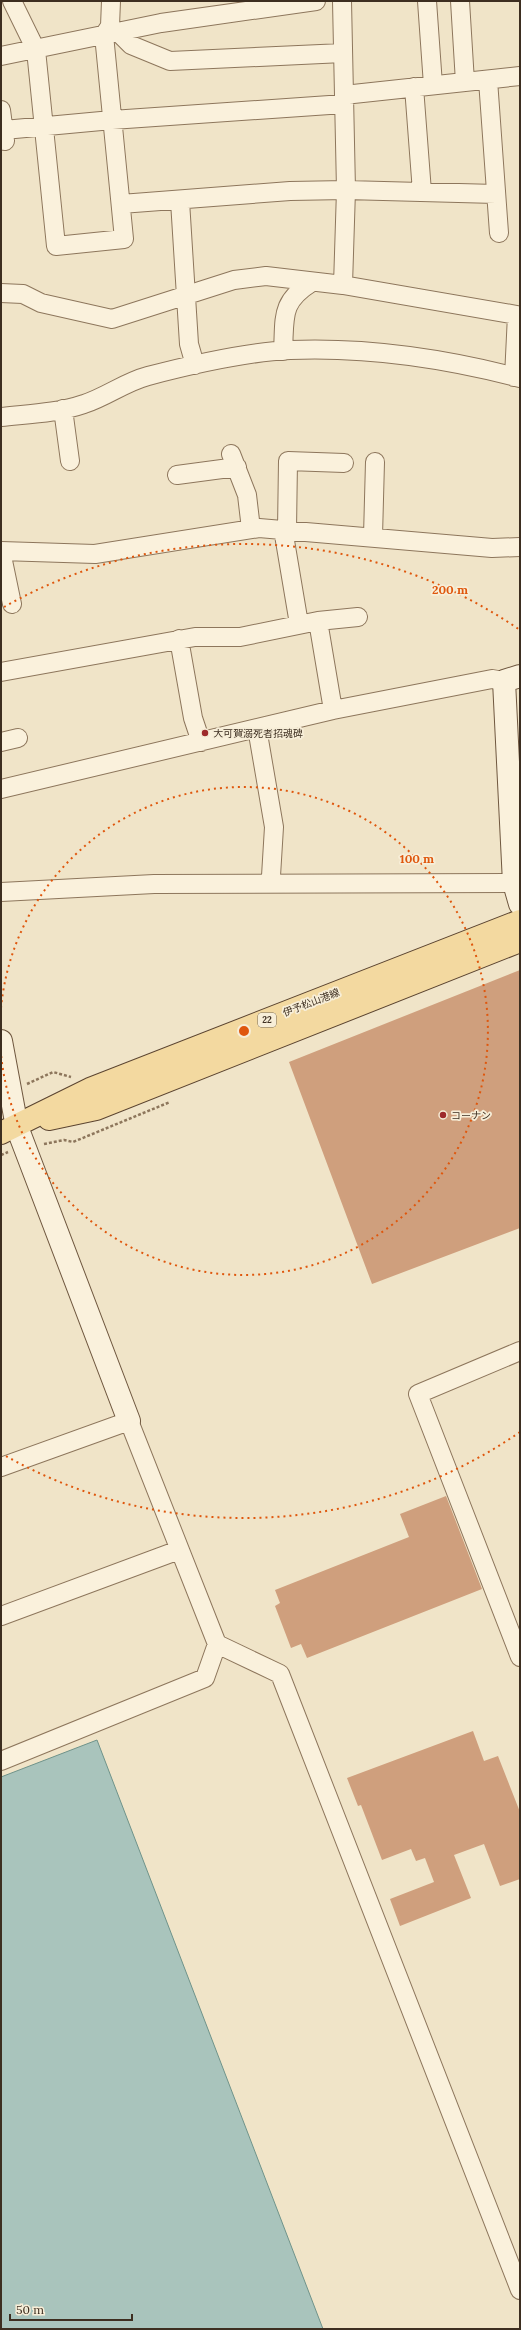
<svg xmlns="http://www.w3.org/2000/svg" width="521" height="2330" font-family="Lora,'Noto Sans JP',serif">
	<style>
		.water { fill: #a9c4bc; stroke: #6f938a }
		.building { fill: #cf9f7d }
		.lines { fill: none; stroke-linecap: round; stroke-linejoin: round }
		.street-casing { stroke: #8d765c; stroke-width: 20 }
		.secondary-casing { stroke: #6f573f; stroke-width: 24 }
		.primary-casing { stroke: #5b4430; stroke-width: 24 }
		.path { stroke: #8d765c; stroke-width: 2.5; stroke-dasharray: 3 2; stroke-linecap: butt }
		.street { stroke: #faf1dc; stroke-width: 18 }
		.secondary { stroke: #faf1dc; stroke-width: 22 }
		.primary { stroke: #f3d9a0; stroke-width: 22 }
		.ring { fill: none; stroke: #df570d; stroke-width: 2; stroke-dasharray: 2 4 }
		.poi-dot { fill: #9e2a2b; stroke: #f7eed8; stroke-width: 1.5 }
		.labels { text-anchor: middle; stroke-width: 3.5; stroke-linejoin: round; paint-order: stroke }
		.shield { fill: #f7eed8; stroke: #756857; stroke-width: 1 }
		.shield-label { font-size: 9px; font-weight: bold; fill: #3d2e20 }
		.poi-label { font-size: 10px; fill: #3d2e20; stroke: #f7eed8; text-anchor: start }
		.street-label { font-size: 10px; fill: #3d2e20; stroke: #f7eed8 }
		.centre { fill: #df570d; stroke: #f7eed8; stroke-width: 2 }
		.ring-label { font-size: 12px; text-anchor: middle; font-weight: bold; fill: #df570d; stroke: #f7eed8; stroke-width: 3.5; stroke-linejoin: round; paint-order: stroke }
	</style>
	<rect width="100%" height="100%" fill="#f0e4c8"/>
	<!-- water -->
	<path class="water" d="M 97,1740 L 323,2329 L 1,2329 L 1,1777 Z"/>
	<!-- building -->
	<path class="building" d="M 520,970 L 520,1228 L 372,1284 L 289,1062 Z
		M 446,1496 L 482,1589 L 307,1658 L 301,1644 L 291,1648 L 275,1606 L 280,1603 L 275,1590 L 409,1537 L 400,1514 Z
		M 473,1731 L 484,1761 L 498,1756 L 520,1812 L 520,1879 L 500,1886 L 484,1844 L 454,1855 L 471,1898 L 400,1926 L 390,1899 L 434,1882 L 425,1858 L 416,1861 L 411,1849 L 382,1860 L 361,1805 L 358,1806 L 347,1778 Z"/>
	<g class="lines">
		<!-- street casing -->
		<g class="street-casing">
			<path id="street" d="M 12,1 L 36,50 L 56,246 L 124,239 L 104,35 L 110,26 L 111,1
				M 427,1 L 433,85
				M 460,1 L 465,82
				M 118,32 L 131,45 L 170,61 L 343,53
				M 1,56 L 161,23 L 316,1
				M 488,80 L 499,233
				M 414,87 L 422,192
				M 344,95 L 520,76
				M 1,110 L 5,141
				M 4,130 L 112,120 L 344,104
				M 180,201 L 189,344 L 195,365
				M 121,204 L 290,191 L 346,190 L 496,194
				M 343,285 L 517,315 L 514,377
				M 1,293 L 23,294 L 41,303 L 112,319 L 234,280 L 266,276 L 343,285 L 346,190 L 342,1
				M 283,351 C 285,317 280,302 312,282
				M 63,409 L 70,461
				M 1,417 C 28,414 58,413 84,404 C 106,397 125,382 148,376 C 190,365 246,352 290,350 C 365,347 447,359 520,378
				M 231,454 L 247,495 L 251,529
				M 177,475 L 237,467
				M 283,529 L 299,624
				M 287,530 L 288,461 L 344,463
				M 373,536 L 375,462
				M 1,551 L 95,554 L 259,528 L 492,548 L 520,547
				M 1,551 L 12,604
				M 318,621 L 333,710
				M 179,639 L 193,718 L 201,742
				M 1,672 L 195,637 L 240,637 L 318,621 L 358,617
				M 257,728 L 274,827 L 271,876 L 268,883
				M 1,742 L 18,738
				M 1,789 L 333,710 L 492,679 L 504,681
				M 1,892 L 154,884 L 514,883
				M 520,1351 L 418,1394 L 520,1657
				M 1,1467 L 129,1421 L 217,1644 L 280,1674 L 520,2290
				M 1,1616 L 179,1550
				M 1,1761 L 205,1678 L 217,1644"/>
		</g>
		<!-- secondary casing -->
		<g class="secondary-casing">
			<path id="secondary" d="M 520,676 L 504,681 L 514,883 L 520,904
				M 1,1041 L 17,1127 L 129,1421"/>
		</g>
		<!-- primary casing -->
		<g class="primary-casing">
			<path id="primary" d="M 49,1119 L 96,1109 L 520,941
				M 1,1133 L 90,1089 L 520,921"/>
		</g>
		<!-- path -->
		<path class="path" d="M 27,1084 L 53,1072 L 71,1077
			M 44,1144 L 64,1140 L 73,1142 L 170,1102
			M 1,1155 L 8,1152"/>
		<!-- street -->
		<use href="#street" class="street"/>
		<!-- secondary -->
		<use href="#secondary" class="secondary"/>
		<!-- primary -->
		<use href="#primary" class="primary"/>
	</g>
	<!-- distance rings -->
	<g class="ring">
		<path d="M1 1008A244 244 0 1 1 1 1054"/>
		<path d="M520 1432A487 487 0 0 1 4 1455M4 607A487 487 0 0 1 520 630"/>
	</g>
	<!-- markers -->
	<g class="poi-dot">
		<circle cx="205" cy="733" r="4"/>
		<circle cx="443" cy="1115" r="4"/>
	</g>
	<g class="labels">
		<!-- shield labels -->
		<rect class="shield" x="258" y="1013" width="18" height="14" rx="3"/>
		<g class="shield-label">
			<text x="267" y="1023">22</text>
		</g>
		<!-- poi labels -->
		<g class="poi-label">
			<text x="213" y="737">大可賀溺死者招魂碑</text>
			<text x="451" y="1119">コーナン</text>
		</g>
		<!-- street labels -->
		<g class="street-label">
			<text transform="translate(311 1002) rotate(-21)" y="4">伊予松山港線</text>
		</g>
	</g>
	<circle cx="244" cy="1031" r="6" class="centre"/>
	<g class="ring-label">
		<text x="450" y="594">200 m</text>
		<text x="417" y="863">100 m</text>
	</g>
	<!-- border -->
	<rect width="521" height="2330" fill="none" stroke="#3d2e20" stroke-width="4"/>
	<!-- scale -->
	<path d="M10 2314v6h122v-6" fill="none" stroke="#3d2e20" stroke-width="2"/>
	<text x="16" y="2314" font-size="12" fill="#3d2e20" stroke="#f7eed8" stroke-width="3" paint-order="stroke">50 m</text>
</svg>
